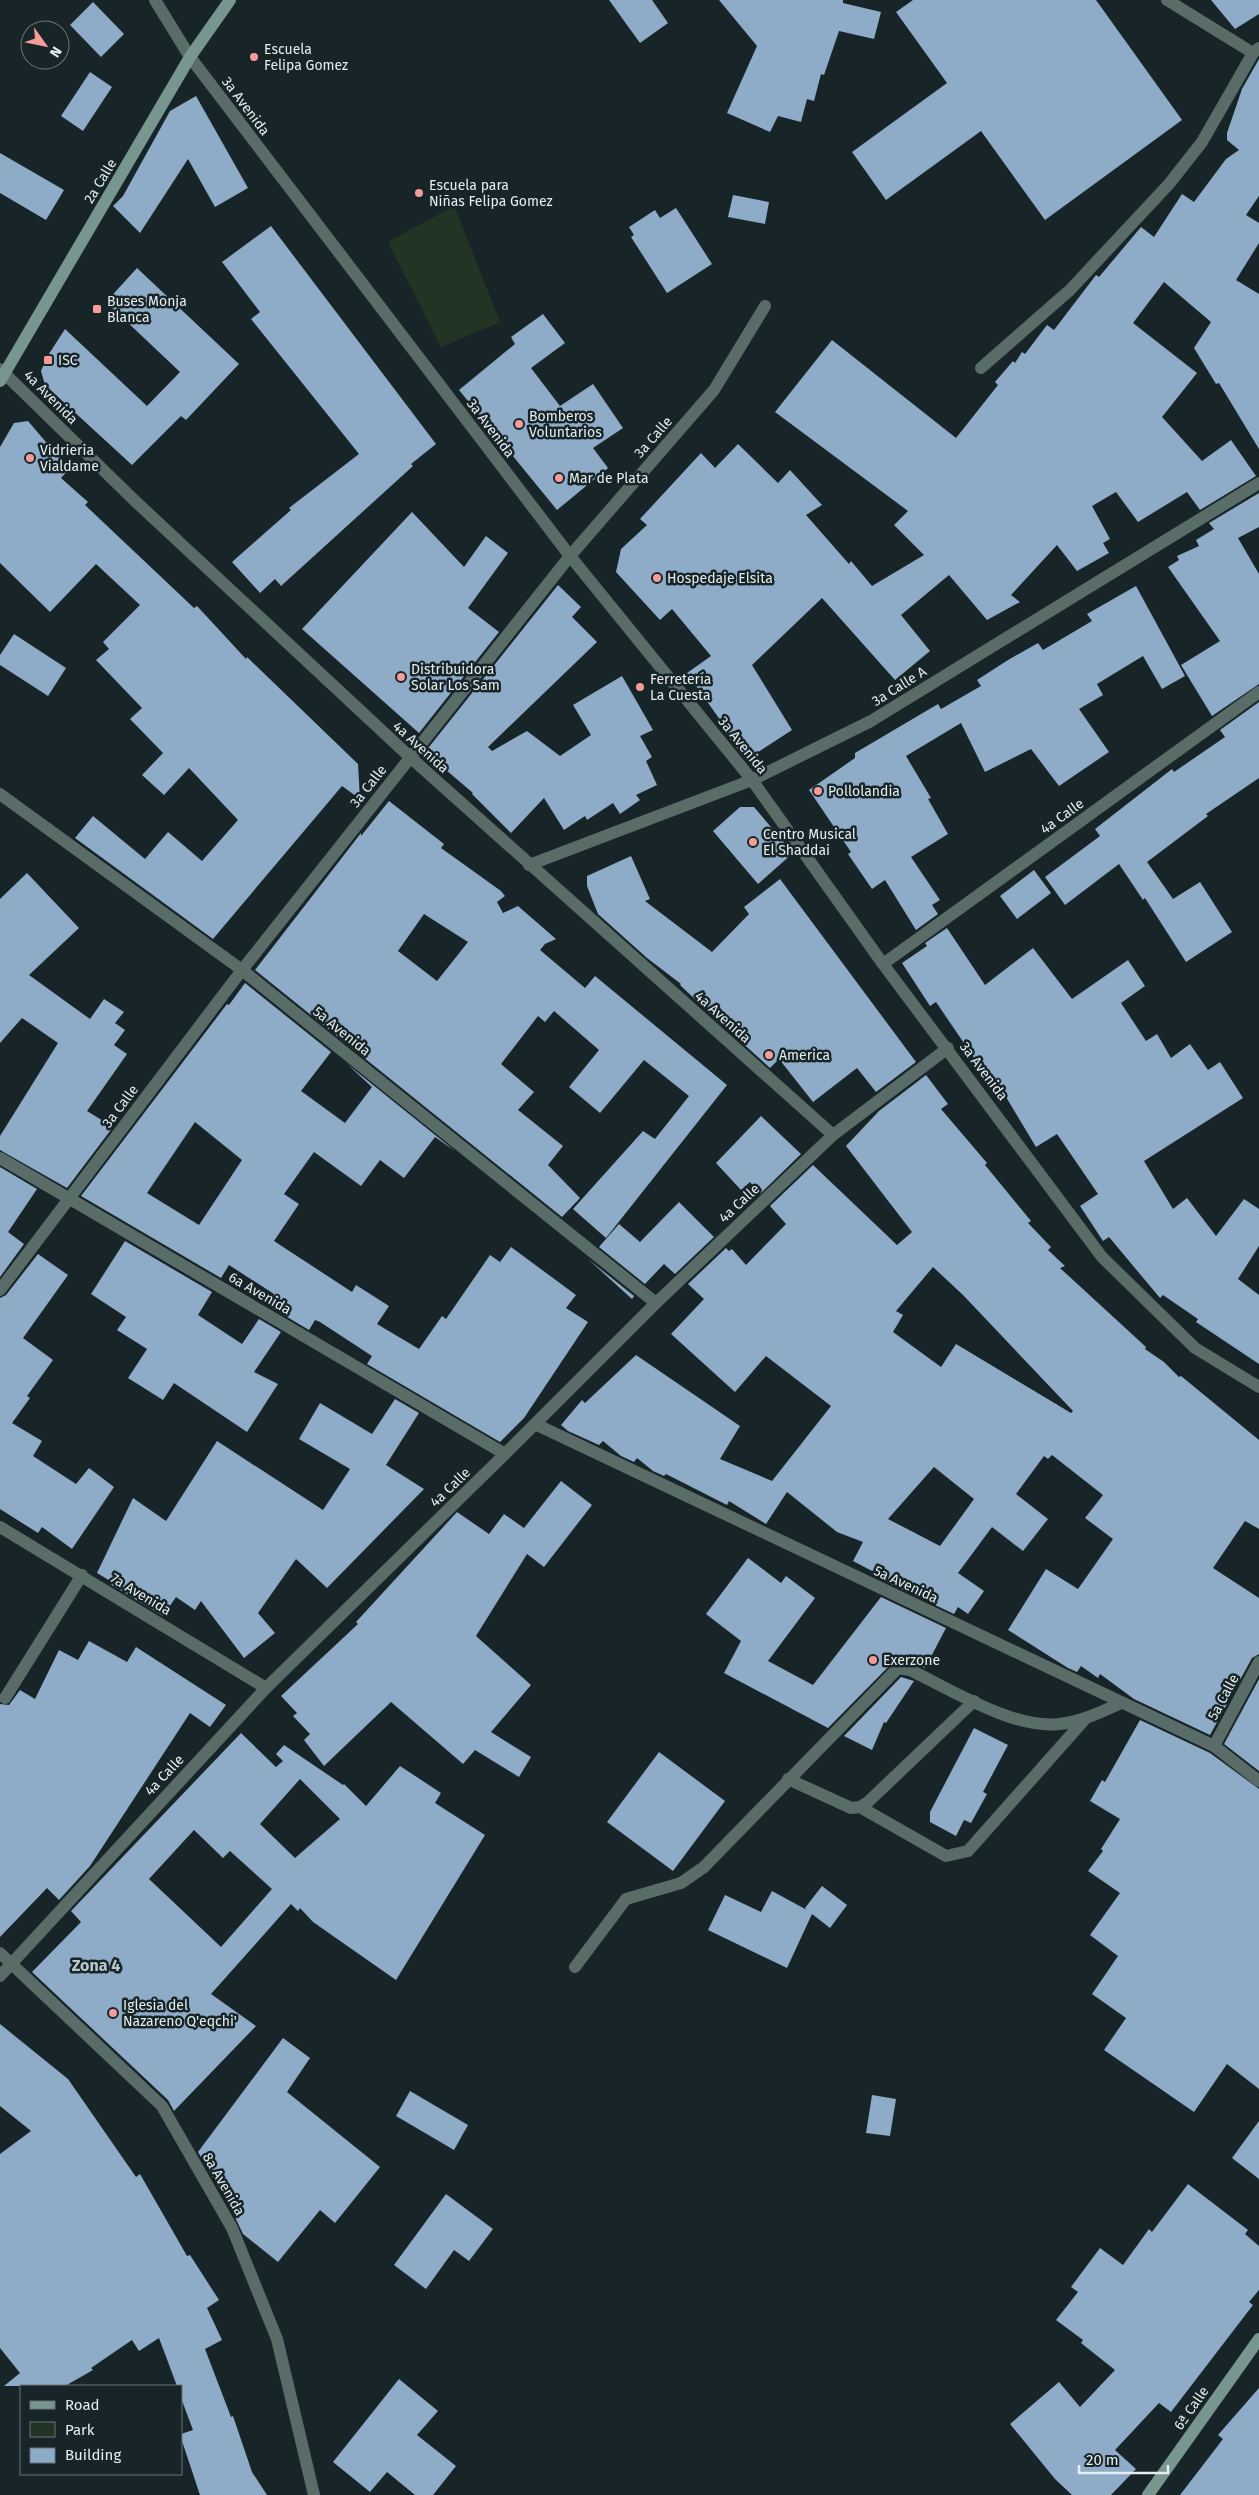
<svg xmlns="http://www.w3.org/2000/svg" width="1259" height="2495" font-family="'Fira Sans',sans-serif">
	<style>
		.green { fill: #223525 }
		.building { fill: #8eabc8; fill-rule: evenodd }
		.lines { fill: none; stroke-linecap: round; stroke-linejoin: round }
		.service { stroke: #596c68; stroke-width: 12 }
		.minor { stroke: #596c68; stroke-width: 12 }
		.tertiary { stroke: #596c68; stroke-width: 12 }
		.secondary { stroke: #779690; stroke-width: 12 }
		.poi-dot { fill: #f59b98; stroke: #182528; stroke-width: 2 }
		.labels { text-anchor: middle; stroke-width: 5; stroke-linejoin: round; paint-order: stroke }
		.poi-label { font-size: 14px; fill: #e4edef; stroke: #182528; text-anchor: start }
		.street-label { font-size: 14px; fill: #e4edef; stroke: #182528 }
		.quarter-label { font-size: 16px; font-weight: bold; fill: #b7c8cc; stroke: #182528 }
	</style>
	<rect width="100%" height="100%" fill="#182528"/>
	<!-- green -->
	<path class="green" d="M 454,206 L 500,322 L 441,347 L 388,242 Z"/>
	<!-- building -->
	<path class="building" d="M 609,0 L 652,0 L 668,23 L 640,43 Z
		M 719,0 L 843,0 L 843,3 L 881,12 L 874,39 L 839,31 L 824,75 L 821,74 L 814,101 L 807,99 L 801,122 L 778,116 L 770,132 L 727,113 L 757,46 Z
		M 913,0 L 1096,0 L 1182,120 L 1045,220 L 981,131 L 886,200 L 852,152 L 947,83 L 896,12 Z
		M 1211,0 L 1259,0 L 1259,14 L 1235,29 Z
		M 93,2 L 124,34 L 101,57 L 70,25 Z
		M 1259,59 L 1259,196 L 1246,215 L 1259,223 L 1259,243 L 1236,280 L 1259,294 L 1259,449 L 1219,383 L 1216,384 L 1194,348 L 1211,322 L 1164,282 L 1133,323 L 1197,373 L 1162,417 L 1202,461 L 1231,440 L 1256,476 L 1200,510 L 1187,492 L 1138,522 L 1116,492 L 1092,506 L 1110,539 L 1103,543 L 1109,553 L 1077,571 L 1057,545 L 1011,595 L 1020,602 L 987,620 L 949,575 L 901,615 L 930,651 L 895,680 L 822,598 L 752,665 L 792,730 L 746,760 L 730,739 L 721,726 L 723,724 L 687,673 L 711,656 L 672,609 L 660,620 L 616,572 L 621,549 L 647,525 L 640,519 L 701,453 L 715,468 L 738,444 L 778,483 L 790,470 L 822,505 L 806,515 L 849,564 L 851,561 L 872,586 L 924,555 L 894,525 L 908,511 L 775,412 L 832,340 L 956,438 L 998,385 L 995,382 L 1013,361 L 1015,363 L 1022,352 L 1025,354 L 1047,325 L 1054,330 L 1096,275 L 1099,277 L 1141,227 L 1154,237 L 1182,194 L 1194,202 L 1226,159 L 1239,150 L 1227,140 L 1227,133 L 1242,89 Z
		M 90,72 L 112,87 L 83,131 L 61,116 Z
		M 196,96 L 248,188 L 215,207 L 188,159 L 140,233 L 113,206 L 123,196 L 170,111 Z
		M 0,153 L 64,190 L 46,220 L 0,193 Z
		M 733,195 L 769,202 L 765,224 L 728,217 Z
		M 676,208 L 712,264 L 667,293 L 631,237 L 634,235 L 629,227 L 655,210 L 660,218 Z
		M 271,226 L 436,444 L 411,464 L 413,466 L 281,586 L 275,579 L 260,593 L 232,562 L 291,510 L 289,508 L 359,454 L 251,319 L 260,312 L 222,262 Z
		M 137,268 L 239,364 L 186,420 L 181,416 L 132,465 L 45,385 L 41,371 L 47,357 L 65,329 L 147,406 L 180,372 L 106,302 Z
		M 543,314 L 565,343 L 531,368 L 560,406 L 593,384 L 623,428 L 593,448 L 608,468 L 557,510 L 459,390 L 515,344 L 511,337 Z
		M 28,421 L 69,469 L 61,478 L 88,502 L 85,505 L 194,608 L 197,606 L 246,659 L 247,657 L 358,764 L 360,799 L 342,786 L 213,939 L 75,838 L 93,816 L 145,859 L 168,832 L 202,861 L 238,820 L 189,768 L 164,795 L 142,775 L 163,753 L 130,719 L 142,708 L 96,660 L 109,649 L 103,642 L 140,605 L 96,564 L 50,612 L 0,563 L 0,447 L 14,423 Z
		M 1259,493 L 1259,527 L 1238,538 L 1259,574 L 1259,684 L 1212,716 L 1181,665 L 1220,641 L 1168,567 L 1179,560 L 1177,556 L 1199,546 L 1196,540 L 1214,529 L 1209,523 Z
		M 412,512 L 464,567 L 486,536 L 508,553 L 468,608 L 499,632 L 419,733 L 302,629 Z
		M 558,585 L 581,607 L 572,617 L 597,642 L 488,747 L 492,751 L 527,731 L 560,756 L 591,735 L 573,705 L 622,676 L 653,730 L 640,736 L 652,757 L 646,761 L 657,785 L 636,795 L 640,800 L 620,814 L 613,803 L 587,820 L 585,816 L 564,830 L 544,798 L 511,833 L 472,794 L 473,793 L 425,752 Z
		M 1136,586 L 1185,676 L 1162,689 L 1143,656 L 1097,684 L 1103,695 L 1079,709 L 1109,752 L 1059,786 L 1031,749 L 985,772 L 961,723 L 906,756 L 931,798 L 928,799 L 948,834 L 911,857 L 940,900 L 932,905 L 938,914 L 916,930 L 885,880 L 872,889 L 848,854 L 851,852 L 809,790 L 855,758 L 855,753 L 938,704 L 941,709 L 981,686 L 977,680 L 1008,660 L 1038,643 L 1043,650 L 1092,621 L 1087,614 Z
		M 14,634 L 66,668 L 48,696 L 0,665 L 0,655 Z
		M 1259,702 L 1259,778 L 1206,814 L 1208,816 L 1147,862 L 1173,899 L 1200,882 L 1232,932 L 1186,962 L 1145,898 L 1143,900 L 1119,864 L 1065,905 L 1045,877 L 1100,836 L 1095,829 L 1172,769 L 1174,772 L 1225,737 L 1220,730 Z
		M 389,801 L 444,844 L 441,848 L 501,891 L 505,896 L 497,902 L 503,913 L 518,906 L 556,939 L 545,944 L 540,950 L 585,988 L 595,976 L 727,1085 L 606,1238 L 573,1209 L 643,1131 L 655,1139 L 689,1096 L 644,1060 L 600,1113 L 569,1087 L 599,1050 L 554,1011 L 545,1022 L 538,1016 L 501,1064 L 534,1092 L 518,1110 L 563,1146 L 548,1165 L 580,1198 L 562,1217 L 255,970 L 361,833 L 361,836 ZM 424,914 L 468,942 L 437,981 L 398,951 Z
		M 740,807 L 754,807 L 793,853 L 758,884 L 713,831 Z
		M 631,856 L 650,899 L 645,901 L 712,952 L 749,914 L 744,907 L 780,879 L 916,1062 L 876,1092 L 857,1068 L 813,1102 L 779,1059 L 770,1068 L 717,1020 L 680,985 L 681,984 L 647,958 L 598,914 L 587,886 L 587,876 Z
		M 1034,870 L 1051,893 L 1017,919 L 1000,896 Z
		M 27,873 L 79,928 L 29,975 L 90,1019 L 104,999 L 124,1012 L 115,1023 L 125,1030 L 114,1045 L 127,1054 L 87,1111 L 113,1127 L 67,1188 L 0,1150 L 0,1136 L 58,1043 L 22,1018 L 0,1043 L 0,899 Z
		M 947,928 L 985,985 L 1033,948 L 1072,999 L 1128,960 L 1145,986 L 1121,1003 L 1146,1041 L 1157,1034 L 1171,1058 L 1190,1044 L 1208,1070 L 1220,1062 L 1243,1098 L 1144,1161 L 1173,1209 L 1187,1198 L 1216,1236 L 1244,1199 L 1259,1209 L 1259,1246 L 1238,1279 L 1259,1295 L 1259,1364 L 1196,1322 L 1198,1319 L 1163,1295 L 1160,1298 L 1109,1237 L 1103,1241 L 1080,1206 L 1098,1194 L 1057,1134 L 1036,1147 L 1006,1097 L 990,1075 L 987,1077 L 936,1002 L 930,1006 L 902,963 L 927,946 L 925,943 Z
		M 245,983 L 331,1052 L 301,1091 L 345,1123 L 372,1087 L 347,1064 L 455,1151 L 435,1137 L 404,1178 L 380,1160 L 361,1186 L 314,1152 L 284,1194 L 299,1204 L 274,1241 L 352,1292 L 356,1285 L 389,1306 L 377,1324 L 419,1349 L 442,1316 L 446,1319 L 490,1255 L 500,1262 L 511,1247 L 576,1295 L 566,1308 L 588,1322 L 524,1418 L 500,1442 L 367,1364 L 372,1356 L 320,1322 L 315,1320 L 309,1330 L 267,1305 L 274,1294 L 229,1265 L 221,1278 L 81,1196 L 227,1004 L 229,1005 ZM 195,1122 L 242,1160 L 199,1225 L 147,1193 Z
		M 926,1075 L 948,1104 L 941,1109 L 987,1163 L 985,1165 L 1031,1221 L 1028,1223 L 1051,1247 L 1048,1250 L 1065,1266 L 1060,1268 L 1146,1347 L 1145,1349 L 1164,1362 L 1179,1377 L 1181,1376 L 1259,1440 L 1259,1529 L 1245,1521 L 1213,1568 L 1259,1598 L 1259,1654 L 1252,1658 L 1210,1735 L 1134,1699 L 1100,1674 L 1098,1678 L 1081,1666 L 1077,1672 L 1068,1668 L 1008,1630 L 1046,1569 L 1078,1589 L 1113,1539 L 1085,1518 L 1103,1495 L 1052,1455 L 1048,1459 L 1044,1456 L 1016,1494 L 1048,1519 L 1023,1551 L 992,1527 L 958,1573 L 984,1591 L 968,1614 L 958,1607 L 954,1614 L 891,1584 L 893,1582 L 853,1561 L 863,1542 L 837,1532 L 787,1492 L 766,1524 L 729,1501 L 727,1505 L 666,1474 L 664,1476 L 653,1471 L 637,1458 L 634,1462 L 621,1456 L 603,1441 L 599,1445 L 568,1431 L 561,1425 L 582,1400 L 585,1403 L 636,1355 L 740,1426 L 720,1459 L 772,1481 L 831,1406 L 766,1356 L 735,1392 L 671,1334 L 704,1299 L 688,1284 L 726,1248 L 729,1251 L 732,1249 L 746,1265 L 786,1224 L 770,1206 L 813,1165 L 897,1245 L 912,1232 L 846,1146 L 879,1111 ZM 933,1267 L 963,1295 L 1073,1411 L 1071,1413 L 956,1344 L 941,1367 L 893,1332 L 903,1315 L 896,1311 ZM 934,1467 L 974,1499 L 940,1546 L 888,1519 Z
		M 761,1116 L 801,1154 L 760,1194 L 750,1182 L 741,1190 L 716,1163 Z
		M 0,1167 L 37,1189 L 8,1232 L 24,1244 L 0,1277 Z
		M 679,1202 L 714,1237 L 675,1274 L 664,1264 L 645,1284 L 599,1247 L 619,1224 L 640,1242 Z
		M 125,1241 L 212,1292 L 198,1315 L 242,1344 L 259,1319 L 281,1332 L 254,1372 L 278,1384 L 247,1432 L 174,1383 L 163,1400 L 128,1378 L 147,1349 L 117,1330 L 126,1317 L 91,1294 Z
		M 38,1254 L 68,1275 L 23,1338 L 53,1360 L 27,1396 L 30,1398 L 12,1423 L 42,1441 L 33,1456 L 76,1484 L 89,1468 L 114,1487 L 72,1549 L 42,1527 L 38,1533 L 0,1509 L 0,1298 L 6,1295 Z
		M 588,1259 L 634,1296 L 632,1299 Z
		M 395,1399 L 419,1413 L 386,1465 L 424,1489 L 327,1588 L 296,1559 L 258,1613 L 275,1633 L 244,1658 L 201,1601 L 195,1610 L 176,1597 L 163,1616 L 110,1584 L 112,1582 L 97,1573 L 133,1498 L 166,1521 L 217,1441 L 323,1510 L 350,1469 L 299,1439 L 320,1403 L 372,1434 Z
		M 561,1481 L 592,1505 L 544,1567 L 527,1554 L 476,1636 L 531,1685 L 491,1732 L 531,1757 L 519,1777 L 475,1750 L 463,1764 L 391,1702 L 324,1766 L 304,1740 L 310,1734 L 293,1716 L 297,1713 L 281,1696 L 358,1624 L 356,1622 L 457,1512 L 489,1534 L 504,1514 L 524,1528 Z
		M 748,1558 L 781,1583 L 786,1576 L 815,1598 L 768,1661 L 813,1685 L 881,1597 L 946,1628 L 925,1668 L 912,1662 L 895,1660 L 828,1728 L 724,1673 L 741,1641 L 706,1614 Z
		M 89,1641 L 127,1662 L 136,1647 L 226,1705 L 210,1727 L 190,1713 L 90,1866 L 59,1900 L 47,1888 L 0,1937 L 0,1704 L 9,1705 L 20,1690 L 35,1699 L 59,1650 L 78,1660 Z
		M 901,1677 L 914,1681 L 886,1723 L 884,1722 L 872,1750 L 844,1736 Z
		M 1259,1679 L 1259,1771 L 1224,1744 Z
		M 1140,1720 L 1210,1753 L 1259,1789 L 1259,2089 L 1227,2064 L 1194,2112 L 1104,2050 L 1126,2018 L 1092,1994 L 1118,1956 L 1090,1935 L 1120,1893 L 1088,1871 L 1103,1851 L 1101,1849 L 1120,1819 L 1090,1801 L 1102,1780 L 1105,1782 Z
		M 974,1728 L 1008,1745 L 983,1792 L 987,1794 L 971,1823 L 964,1820 L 956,1836 L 930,1822 L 930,1812 Z
		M 241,1733 L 276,1767 L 283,1761 L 276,1754 L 284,1745 L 343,1785 L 344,1784 L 366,1806 L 400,1766 L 441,1793 L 435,1803 L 485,1835 L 396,1980 L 313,1922 L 300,1908 L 298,1911 L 291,1904 L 211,1994 L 256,2026 L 174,2111 L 168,2100 L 32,1972 L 81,1922 L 71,1911 ZM 300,1779 L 340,1819 L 295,1858 L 260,1824 ZM 194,1830 L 223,1858 L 230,1851 L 272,1889 L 221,1947 L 149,1879 Z
		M 659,1752 L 725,1801 L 673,1871 L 607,1822 Z
		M 822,1886 L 847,1905 L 830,1928 L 812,1914 L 787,1968 L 708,1930 L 725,1895 L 761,1912 L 772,1891 L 807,1910 L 805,1908 Z
		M 0,2024 L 68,2079 L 136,2177 L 140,2174 L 187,2256 L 190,2255 L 219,2300 L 207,2308 L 222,2340 L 205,2349 L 231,2417 L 233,2416 L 252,2472 L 267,2495 L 200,2495 L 181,2438 L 181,2434 L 193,2430 L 181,2398 L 181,2386 L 177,2386 L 159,2338 L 139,2351 L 132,2340 L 91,2368 L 93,2370 L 65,2386 L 4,2386 L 20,2373 L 0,2348 L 0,2154 L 31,2131 L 0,2106 Z
		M 283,2038 L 310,2058 L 287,2092 L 380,2167 L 335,2223 L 320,2210 L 278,2262 L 243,2234 L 235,2217 L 242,2209 L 222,2193 L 198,2152 Z
		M 410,2091 L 468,2125 L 454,2150 L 396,2116 Z
		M 872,2095 L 896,2099 L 890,2136 L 866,2133 Z
		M 1259,2121 L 1259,2179 L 1232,2158 Z
		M 1188,2184 L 1248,2230 L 1245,2234 L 1259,2246 L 1259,2290 L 1249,2302 L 1253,2305 L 1171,2412 L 1159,2403 L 1115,2450 L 1136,2469 L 1111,2495 L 1072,2495 L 1055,2479 L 1010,2424 L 1059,2382 L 1080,2407 L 1115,2370 L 1081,2343 L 1083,2340 L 1056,2320 L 1078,2292 L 1071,2287 L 1100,2248 L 1123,2265 L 1149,2229 L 1152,2232 Z
		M 446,2194 L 493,2229 L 469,2261 L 454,2250 L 426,2289 L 394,2265 Z
		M 399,2379 L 438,2411 L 417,2435 L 456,2466 L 433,2495 L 415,2495 L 387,2472 L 370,2492 L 333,2462 Z
		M 1259,2388 L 1259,2495 L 1180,2495 L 1223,2439 L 1218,2435 Z"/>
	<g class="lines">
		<!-- service -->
		<path class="service" d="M 1167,0 L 1253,53
			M 981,368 L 1070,290 L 1169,184 L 1202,142 L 1253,53 L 1259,48
			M 5,1698 L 82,1575
			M 788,1779 L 851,1808 L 860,1807 L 868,1802 L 974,1701
			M 860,1807 L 946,1856 L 968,1851 L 1086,1718
			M 575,1967 L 626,1899 L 681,1883 L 704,1867 L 898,1668 L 910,1670 C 950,1689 1015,1730 1059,1724 C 1081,1722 1101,1712 1121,1703"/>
		<!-- minor -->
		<path class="minor" d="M 0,369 L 134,500 L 410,757 L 833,1135
			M 0,794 L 242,970 L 656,1303
			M 529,865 L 752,780 L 871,721 L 1259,483
			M 883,964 L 1259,692
			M 0,1158 L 505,1454
			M 0,1290 L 242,970 L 570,556 L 714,390 L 765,306
			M 535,1424 L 1214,1746 L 1259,1781
			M 0,1527 L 266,1688
			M 1214,1746 L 1259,1662
			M 0,1953 L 162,2106 L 232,2228 L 277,2339 L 314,2495
			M 0,1976 L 266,1688 L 505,1454 L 656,1303 L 833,1135 L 948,1048"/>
		<!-- tertiary -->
		<path class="tertiary" d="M 155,0 L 190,57 L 570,556 L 752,780 L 883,964 L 1102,1257 L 1195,1348 L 1259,1387"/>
		<!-- secondary -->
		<path class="secondary" d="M 0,381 L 190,57 L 230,0
			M 1148,2495 L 1259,2339"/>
	</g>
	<!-- markers -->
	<g class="poi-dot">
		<circle cx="254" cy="57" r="5"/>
		<circle cx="419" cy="193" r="5"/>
		<rect x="92" y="304" width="10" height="10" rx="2.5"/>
		<rect x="43" y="355" width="10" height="10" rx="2.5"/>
		<circle cx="519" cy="424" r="5"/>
		<circle cx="30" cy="458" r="5"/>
		<circle cx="559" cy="478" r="5"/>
		<circle cx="657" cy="578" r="5"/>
		<circle cx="401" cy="677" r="5"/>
		<circle cx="640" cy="687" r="5"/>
		<circle cx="818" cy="791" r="5"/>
		<circle cx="753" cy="842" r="5"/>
		<circle cx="769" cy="1055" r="5"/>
		<circle cx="873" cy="1660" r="5"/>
		<circle cx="113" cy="2013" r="5"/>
	</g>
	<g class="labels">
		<!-- poi labels -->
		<g class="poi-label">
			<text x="264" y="54">Escuela<tspan x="264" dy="16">Felipa Gomez</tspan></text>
			<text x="429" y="190">Escuela para<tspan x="429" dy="16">Niñas Felipa Gomez</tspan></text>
			<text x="107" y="306">Buses Monja<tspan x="107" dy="16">Blanca</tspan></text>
			<text x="58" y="365">ISC</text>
			<text x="529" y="421">Bomberos<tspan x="529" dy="16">Voluntarios</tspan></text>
			<text x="40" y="455">Vidrieria<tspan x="40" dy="16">Vialdame</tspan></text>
			<text x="569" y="483">Mar de Plata</text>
			<text x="667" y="583">Hospedaje Elsita</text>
			<text x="411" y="674">Distribuidora<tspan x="411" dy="16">Solar Los Sam</tspan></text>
			<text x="650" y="684">Ferretería<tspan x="650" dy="16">La Cuesta</tspan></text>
			<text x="828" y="796">Pollolandia</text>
			<text x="763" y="839">Centro Musical<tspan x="763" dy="16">El Shaddai</tspan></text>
			<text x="779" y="1060">America</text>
			<text x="883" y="1665">Exerzone</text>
			<text x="123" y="2010">Iglesia del<tspan x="123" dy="16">Nazareno Q'eqchi'</tspan></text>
		</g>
		<!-- street labels -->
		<g class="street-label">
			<text transform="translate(246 106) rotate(53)" y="5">3a Avenida</text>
			<text transform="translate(100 181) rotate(-59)" y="5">2a Calle</text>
			<text transform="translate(51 397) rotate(45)" y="5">4a Avenida</text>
			<text transform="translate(491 428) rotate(53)" y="5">3a Avenida</text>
			<text transform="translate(653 437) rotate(-49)" y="5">3a Calle</text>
			<text transform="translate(899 686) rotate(-32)" y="5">3a Calle A</text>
			<text transform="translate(743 745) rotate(51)" y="5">3a Avenida</text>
			<text transform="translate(421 747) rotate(42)" y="5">4a Avenida</text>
			<text transform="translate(368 786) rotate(-52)" y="5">3a Calle</text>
			<text transform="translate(1062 816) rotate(-36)" y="5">4a Calle</text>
			<text transform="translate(723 1017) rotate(42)" y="5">4a Avenida</text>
			<text transform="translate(342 1031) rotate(39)" y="5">5a Avenida</text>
			<text transform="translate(984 1071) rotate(53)" y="5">3a Avenida</text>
			<text transform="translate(120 1106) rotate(-53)" y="5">3a Calle</text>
			<text transform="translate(739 1203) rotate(-43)" y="5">4a Calle</text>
			<text transform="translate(260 1293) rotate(30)" y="5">6a Avenida</text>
			<text transform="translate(450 1487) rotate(-44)" y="5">4a Calle</text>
			<text transform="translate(906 1584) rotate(25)" y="5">5a Avenida</text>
			<text transform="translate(141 1594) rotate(31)" y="5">7a Avenida</text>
			<text transform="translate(1223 1697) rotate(-62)" y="5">5a Calle</text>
			<text transform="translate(164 1775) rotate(-47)" y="5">4a Calle</text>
			<text transform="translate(224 2184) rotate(60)" y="5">8a Avenida</text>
			<text transform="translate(1191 2408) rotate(-55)" y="5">6ª Calle</text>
		</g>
		<!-- quarter labels -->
		<g class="quarter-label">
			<text x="96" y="1971">Zona 4</text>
		</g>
	</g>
	<!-- legend -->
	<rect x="20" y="2385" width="162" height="90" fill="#182528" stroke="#6a7578"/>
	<rect x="30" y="2401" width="25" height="8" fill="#779690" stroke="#6a7578"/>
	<text x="65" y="2410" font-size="15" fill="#e4edef">Road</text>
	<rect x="30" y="2422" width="25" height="15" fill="#223525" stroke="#6a7578"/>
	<text x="65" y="2435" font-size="15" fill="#e4edef">Park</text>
	<rect x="30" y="2448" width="25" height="15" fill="#8eabc8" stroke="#6a7578"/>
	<text x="65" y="2460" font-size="15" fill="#e4edef">Building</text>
	<!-- north arrow -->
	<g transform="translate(45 45) rotate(123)"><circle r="24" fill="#182528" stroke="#6a7578"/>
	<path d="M0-4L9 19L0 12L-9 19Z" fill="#f59b98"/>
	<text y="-8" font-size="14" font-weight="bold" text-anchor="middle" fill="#e4edef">N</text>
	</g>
	<!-- scale -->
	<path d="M1079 2465v8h89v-8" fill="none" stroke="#e4edef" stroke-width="2.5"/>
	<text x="1086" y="2465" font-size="15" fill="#e4edef" stroke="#182528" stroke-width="4" paint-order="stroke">20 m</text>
</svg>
